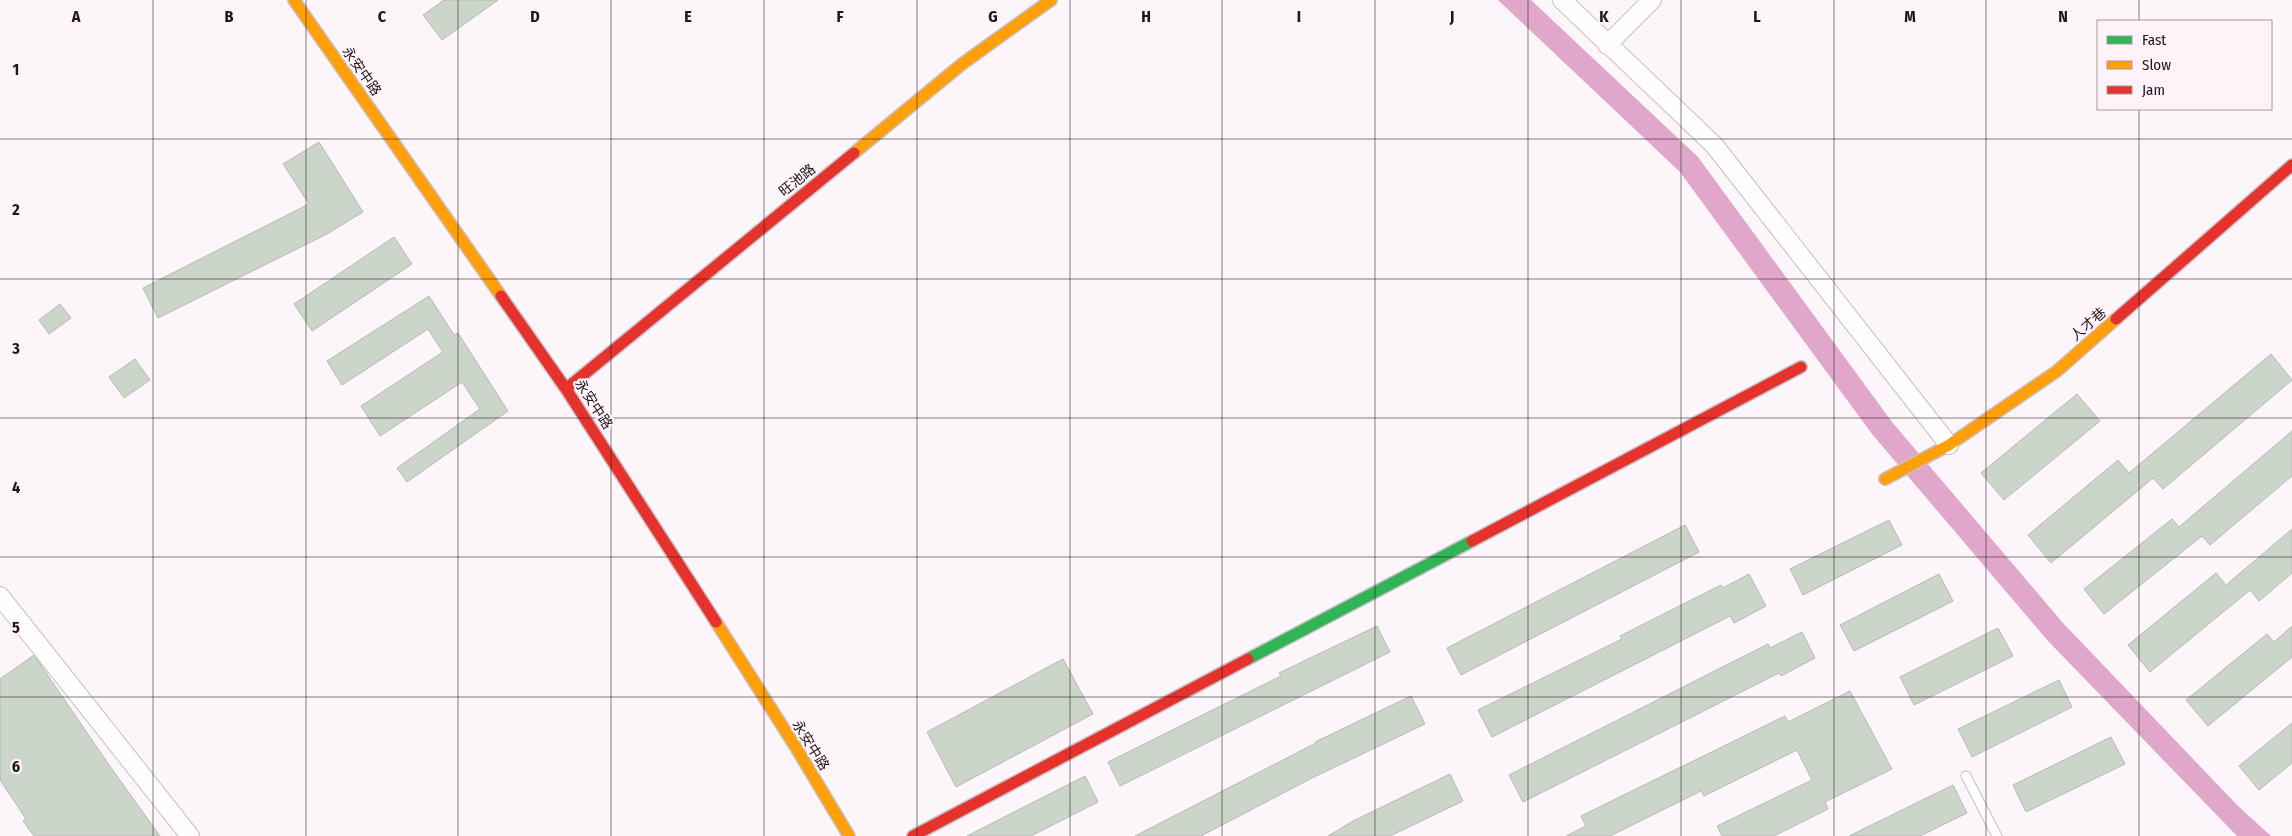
<svg xmlns="http://www.w3.org/2000/svg" width="2292" height="836" font-family="'Fira Sans Condensed','Noto Sans SC',sans-serif">
	<style>
		.water { fill: #e1a7cb }
		.building { fill: #cbd5ca; stroke: #b8b9b6 }
		.lines { fill: none; stroke-linecap: round; stroke-linejoin: round }
		.lane-casing { stroke: #c8bfc4; stroke-width: 11 }
		.street-casing { stroke: #c8bfc4; stroke-width: 20 }
		.fast-casing { stroke: #c8bfc4; stroke-width: 14 }
		.slow-casing { stroke: #c8bfc4; stroke-width: 14 }
		.jam-casing { stroke: #c8bfc4; stroke-width: 14 }
		.lane { stroke: #fffefe; stroke-width: 9 }
		.street { stroke: #fffefe; stroke-width: 18 }
		.fast { stroke: #30b455; stroke-width: 11 }
		.slow { stroke: #ff9f0a; stroke-width: 11 }
		.jam { stroke: #e5322d; stroke-width: 11 }
		.grid { fill: none; stroke: #20161c; stroke-width: 1; stroke-opacity: 0.55 }
		.labels { text-anchor: middle; stroke-width: 4.5; stroke-linejoin: round; paint-order: stroke }
		.street-label { font-size: 14px; fill: #20161c; stroke: #fff2f9 }
		.grid-label { font-size: 16px; text-anchor: middle; font-weight: bold; fill: #20161c; stroke: #fff2f9; stroke-width: 4.5; stroke-linejoin: round; paint-order: stroke }
	</style>
	<rect width="100%" height="100%" fill="#fcf5f9"/>
	<!-- water -->
	<path class="water" d="M 1498,0 L 1531,0 L 1698,157 L 1892,422 L 2063,623 L 2239,807 L 2271,836 L 2237,836 L 2048,641 L 1872,434 L 1680,172 Z"/>
	<!-- building -->
	<path class="building" d="M 444,0 L 498,0 L 442,40 L 423,15 Z
		M 319,142 L 363,212 L 327,234 L 158,318 L 143,288 L 309,204 L 283,164 Z
		M 394,237 L 412,264 L 312,331 L 294,304 Z
		M 429,296 L 454,335 L 458,333 L 508,411 L 407,482 L 397,468 L 480,409 L 462,382 L 380,436 L 361,406 L 443,352 L 428,329 L 342,385 L 327,361 Z
		M 60,304 L 71,318 L 49,334 L 39,320 Z
		M 2271,354 L 2292,380 L 2163,489 L 2153,478 L 2051,563 L 2028,535 L 2118,460 L 2129,473 Z
		M 135,359 L 150,380 L 124,398 L 109,377 Z
		M 2077,394 L 2100,421 L 2004,500 L 1981,473 Z
		M 2292,431 L 2292,476 L 2210,545 L 2202,536 L 2104,614 L 2084,589 L 2172,519 L 2179,527 Z
		M 1889,520 L 1902,545 L 1803,595 L 1790,569 Z
		M 1685,525 L 1699,552 L 1461,675 L 1447,648 Z
		M 2292,529 L 2292,573 L 2259,601 L 2250,590 L 2150,672 L 2128,645 L 2216,573 L 2226,585 Z
		M 1749,574 L 1766,606 L 1734,623 L 1730,616 L 1492,737 L 1478,710 L 1622,639 L 1620,636 L 1721,585 L 1723,588 Z
		M 1939,574 L 1953,601 L 1854,651 L 1840,625 Z
		M 1377,626 L 1390,652 L 1120,786 L 1108,762 L 1281,676 L 1279,673 Z
		M 2292,626 L 2292,657 L 2208,726 L 2186,700 L 2267,634 L 2274,642 Z
		M 1998,628 L 2013,656 L 1914,705 L 1900,677 Z
		M 1802,632 L 1815,658 L 1781,676 L 1779,673 L 1523,802 L 1509,775 L 1768,644 L 1770,648 Z
		M 34,655 L 107,762 L 160,836 L 34,836 L 23,821 L 26,819 L 0,780 L 0,679 Z
		M 1063,659 L 1093,714 L 956,787 L 927,732 Z
		M 2059,680 L 2072,707 L 1972,757 L 1958,729 Z
		M 1850,691 L 1892,769 L 1825,802 L 1828,809 L 1774,836 L 1722,836 L 1717,826 L 1812,780 L 1797,750 L 1704,796 L 1701,791 L 1610,836 L 1566,836 L 1586,826 L 1581,816 L 1785,716 L 1788,722 Z
		M 1411,696 L 1425,724 L 1312,778 L 1201,836 L 1135,836 L 1316,743 L 1315,742 Z
		M 2292,723 L 2292,763 L 2259,790 L 2239,766 Z
		M 2111,737 L 2125,764 L 2026,812 L 2013,785 Z
		M 1450,774 L 1463,801 L 1390,836 L 1328,836 L 1353,821 Z
		M 1085,776 L 1098,802 L 1031,836 L 967,836 Z
		M 1953,785 L 1967,813 L 1920,836 L 1849,836 Z"/>
	<g class="lines">
		<!-- lane casing -->
		<g class="lane-casing">
			<path id="lane" d="M 1966,776 L 1997,836"/>
		</g>
		<!-- street casing -->
		<g class="street-casing">
			<path id="street" d="M 1562,0 L 1714,145 L 1949,445
				M 1607,45 L 1652,0
				M 0,596 L 190,836"/>
		</g>
		<!-- fast casing -->
		<g class="fast-casing">
			<path id="fast" d="M 1248,659 L 1472,541"/>
		</g>
		<!-- slow casing -->
		<g class="slow-casing">
			<path id="slow" d="M 294,0 L 501,296
				M 854,153 L 962,64 L 1051,0
				M 1885,479 L 1949,445 L 2057,371 L 2116,319
				M 716,622 L 795,746 L 849,836"/>
		</g>
		<!-- jam casing -->
		<g class="jam-casing">
			<path id="jam" d="M 501,296 L 566,389 L 716,622
				M 2116,319 L 2292,165
				M 566,389 L 854,153
				M 1472,541 L 1801,367
				M 913,836 L 1248,659"/>
		</g>
		<!-- lane -->
		<use href="#lane" class="lane"/>
		<!-- street -->
		<use href="#street" class="street"/>
		<!-- fast -->
		<use href="#fast" class="fast"/>
		<!-- slow -->
		<use href="#slow" class="slow"/>
		<!-- jam -->
		<use href="#jam" class="jam"/>
	</g>
	<!-- grid -->
	<path class="grid" d="M 153,0 L 153,836M 306,0 L 306,836M 458,0 L 458,836M 611,0 L 611,836M 764,0 L 764,836M 917,0 L 917,836M 1070,0 L 1070,836M 1222,0 L 1222,836M 1375,0 L 1375,836M 1528,0 L 1528,836M 1681,0 L 1681,836M 1834,0 L 1834,836M 1986,0 L 1986,836M 2139,0 L 2139,21M 2139,109 L 2139,836M 0,139 L 2292,139M 0,279 L 2292,279M 0,418 L 2292,418M 0,557 L 2292,557M 0,697 L 2292,697"/>
	<g class="labels">
		<!-- street labels -->
		<g class="street-label">
			<text transform="translate(362 71) rotate(55)" y="5">永安中路</text>
			<text transform="translate(797 180) rotate(-39)" y="5">旺池路</text>
			<text transform="translate(2088 324) rotate(-41)" y="5">人才巷</text>
			<text transform="translate(594 404) rotate(57)" y="5">永安中路</text>
			<text transform="translate(811 745) rotate(58)" y="5">永安中路</text>
		</g>
	</g>
	<g class="grid-label">
		<text x="76" y="22">A</text>
		<text x="229" y="22">B</text>
		<text x="382" y="22">C</text>
		<text x="535" y="22">D</text>
		<text x="688" y="22">E</text>
		<text x="840" y="22">F</text>
		<text x="993" y="22">G</text>
		<text x="1146" y="22">H</text>
		<text x="1299" y="22">I</text>
		<text x="1452" y="22">J</text>
		<text x="1604" y="22">K</text>
		<text x="1757" y="22">L</text>
		<text x="1910" y="22">M</text>
		<text x="2063" y="22">N</text>
		<text x="16" y="75">1</text>
		<text x="16" y="215">2</text>
		<text x="16" y="354">3</text>
		<text x="16" y="493">4</text>
		<text x="16" y="633">5</text>
		<text x="16" y="772">6</text>
	</g>
	<!-- legend -->
	<rect x="2097" y="20" width="175" height="90" fill="#fff2f9" stroke="#a69aa1"/>
	<rect x="2107" y="36" width="25" height="8" fill="#30b455" stroke="#a69aa1"/>
	<text x="2142" y="45" font-size="15" fill="#20161c">Fast</text>
	<rect x="2107" y="61" width="25" height="8" fill="#ff9f0a" stroke="#a69aa1"/>
	<text x="2142" y="70" font-size="15" fill="#20161c">Slow</text>
	<rect x="2107" y="86" width="25" height="8" fill="#e5322d" stroke="#a69aa1"/>
	<text x="2142" y="95" font-size="15" fill="#20161c">Jam</text>
</svg>
